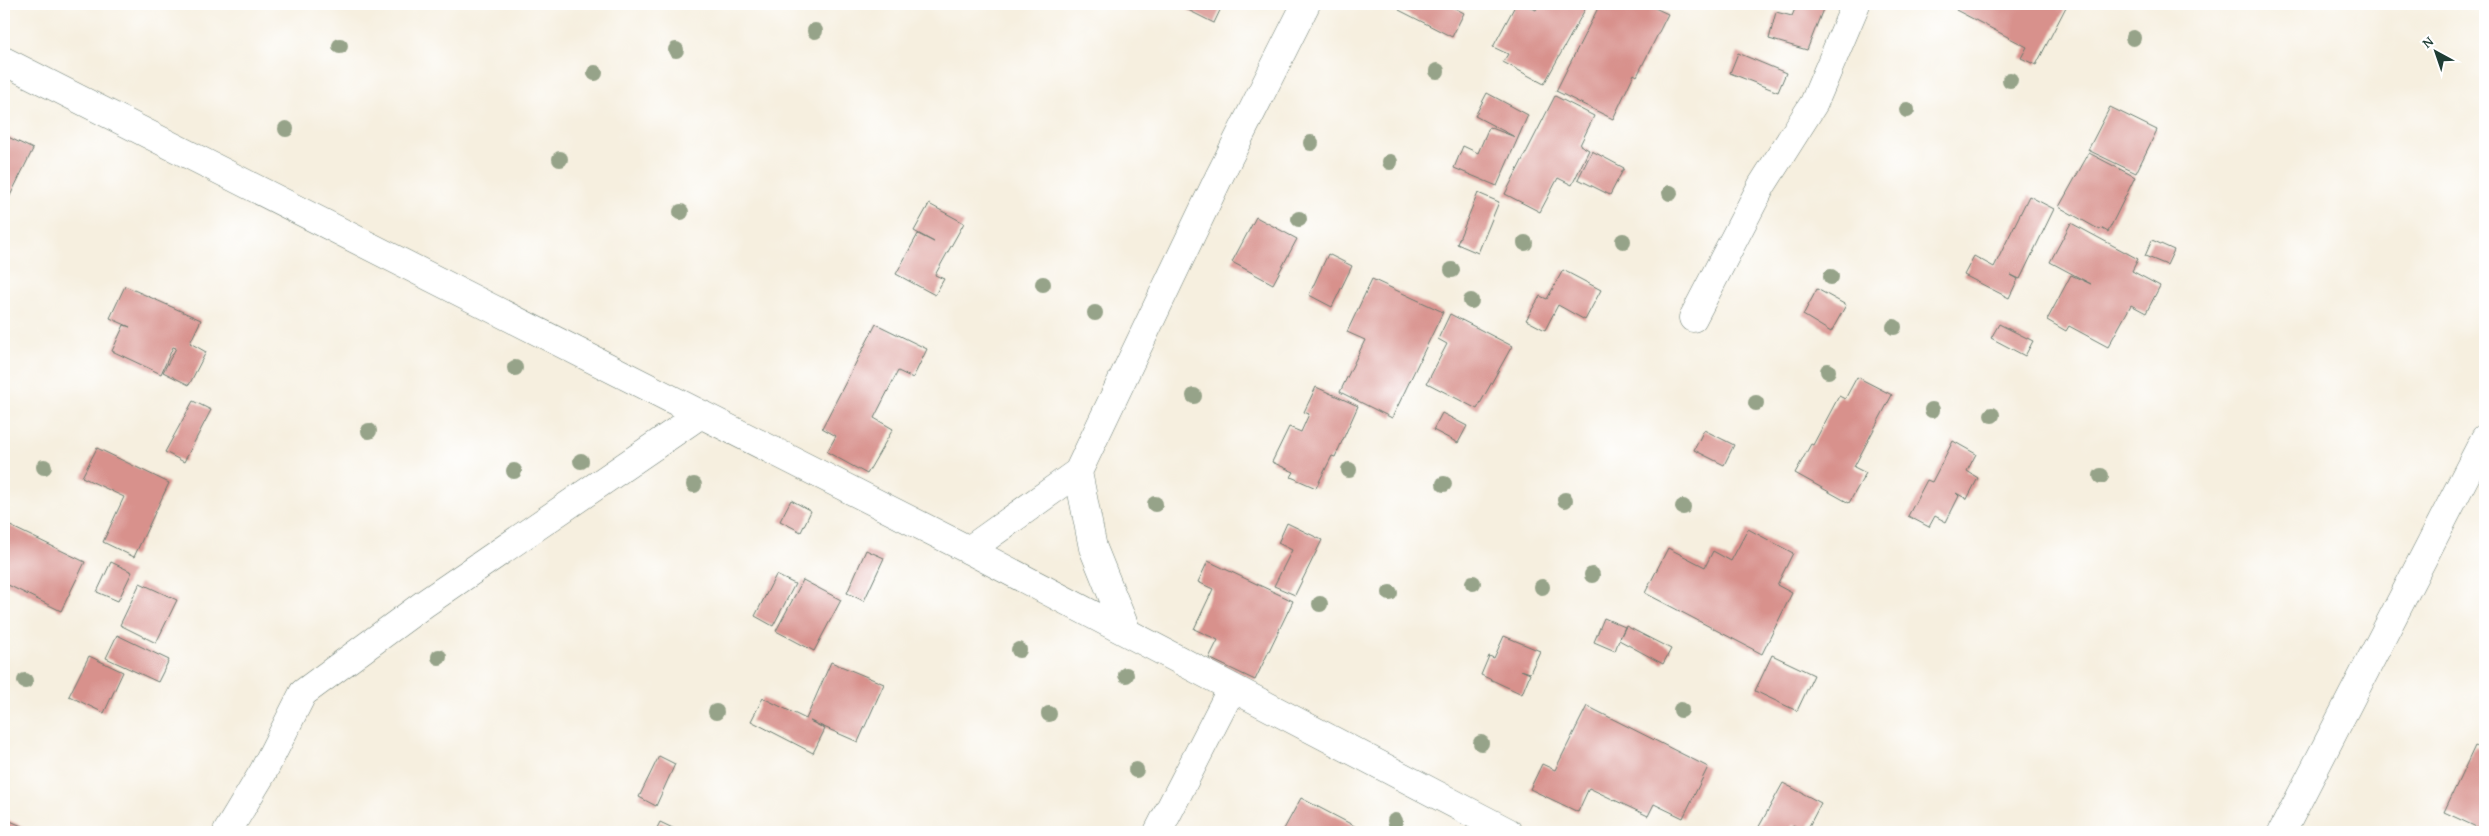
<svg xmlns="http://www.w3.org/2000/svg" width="2489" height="836" font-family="'Gentium Book Plus',serif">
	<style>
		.building { fill: #d8918c }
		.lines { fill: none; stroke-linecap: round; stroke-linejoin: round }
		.minor-casing { stroke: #6a7b70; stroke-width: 29 }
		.minor { stroke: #fff; stroke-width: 28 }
		.tree { fill: #96a389 }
	</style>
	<rect width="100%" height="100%" fill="#fff"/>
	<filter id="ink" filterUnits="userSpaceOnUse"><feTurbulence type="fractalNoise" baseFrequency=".02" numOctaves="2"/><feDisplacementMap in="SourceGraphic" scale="10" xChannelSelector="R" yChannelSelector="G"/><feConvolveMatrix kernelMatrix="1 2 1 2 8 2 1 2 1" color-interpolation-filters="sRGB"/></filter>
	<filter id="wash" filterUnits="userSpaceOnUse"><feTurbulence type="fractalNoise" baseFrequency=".0096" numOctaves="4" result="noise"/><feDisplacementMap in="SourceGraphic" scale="20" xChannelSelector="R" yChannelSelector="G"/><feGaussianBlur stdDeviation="1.12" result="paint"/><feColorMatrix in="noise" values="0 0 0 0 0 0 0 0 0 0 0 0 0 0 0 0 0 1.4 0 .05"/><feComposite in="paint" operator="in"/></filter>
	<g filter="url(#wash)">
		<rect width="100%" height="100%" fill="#f6efdf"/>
		<g id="blocks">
			<!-- building -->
			<path class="building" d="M 1189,4 L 1223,4 L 1214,23 L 1186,9 Z
				M 1402,4 L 1447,4 L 1464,13 L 1452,37 L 1399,10 Z
				M 1516,4 L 1524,4 L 1536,10 L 1539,4 L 1588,4 L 1544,84 L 1503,62 L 1508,54 L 1493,47 Z
				M 1600,4 L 1646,4 L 1668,14 L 1637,76 L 1634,74 L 1613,119 L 1556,91 Z
				M 1797,4 L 1825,4 L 1807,50 L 1769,39 L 1776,12 L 1792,16 Z
				M 1959,4 L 2060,4 L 2066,7 L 2036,65 L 2021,58 L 2027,47 L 1956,10 Z
				M 1738,53 L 1786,73 L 1778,92 L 1730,73 Z
				M 1487,93 L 1528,115 L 1497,186 L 1454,168 L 1463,146 L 1478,153 L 1489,127 L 1515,137 L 1475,116 Z
				M 1555,96 L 1594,116 L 1580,145 L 1589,150 L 1572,185 L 1558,178 L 1540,212 L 1505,194 Z
				M 2110,107 L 2157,130 L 2136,173 L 2088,150 Z
				M 4,135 L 33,149 L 4,208 Z
				M 1592,151 L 1624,168 L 1610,195 L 1578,179 Z
				M 2089,153 L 2135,177 L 2108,232 L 2101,228 L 2100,230 L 2059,207 Z
				M 1478,193 L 1499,202 L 1478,253 L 1457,244 Z
				M 2029,196 L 2054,209 L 2020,279 L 2011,275 L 2018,279 L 2009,298 L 1964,275 L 1974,256 L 1994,267 Z
				M 929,204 L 964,223 L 935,275 L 944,279 L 935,295 L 896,274 L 918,234 L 934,242 L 914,231 Z
				M 1256,217 L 1297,239 L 1273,284 L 1232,262 Z
				M 2071,223 L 2138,259 L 2132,271 L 2160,286 L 2146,313 L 2131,305 L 2108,347 L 2069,326 L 2066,331 L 2047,320 L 2071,275 L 2091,284 L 2050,262 Z
				M 2152,240 L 2174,250 L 2167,265 L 2145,256 Z
				M 1328,254 L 1352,266 L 1332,307 L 1309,295 Z
				M 1563,270 L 1601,290 L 1585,320 L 1558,305 L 1545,330 L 1526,320 L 1540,296 L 1547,299 Z
				M 1372,279 L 1443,312 L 1392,418 L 1340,392 L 1365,340 L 1347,332 Z
				M 125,286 L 201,320 L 190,343 L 206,352 L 189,385 L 163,372 L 176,348 L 173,347 L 161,374 L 112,351 L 124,325 L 130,327 L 110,318 Z
				M 1817,289 L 1846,305 L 1831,332 L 1803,315 Z
				M 1450,314 L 1512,346 L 1477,409 L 1427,383 L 1447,344 L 1438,339 Z
				M 876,324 L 927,349 L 913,378 L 898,371 L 874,418 L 893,429 L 867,474 L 827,452 L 836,436 L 822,428 Z
				M 1999,324 L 2033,341 L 2025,356 L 1991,338 Z
				M 1857,377 L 1892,395 L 1854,467 L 1866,473 L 1849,503 L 1795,473 L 1811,444 L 1813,445 L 1839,396 L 1845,399 Z
				M 1316,387 L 1358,406 L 1335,457 L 1332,456 L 1316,488 L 1291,477 L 1294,472 L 1272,462 L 1289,427 L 1301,432 L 1309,414 L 1304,412 Z
				M 193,401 L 211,410 L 184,462 L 165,452 Z
				M 1442,413 L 1467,426 L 1458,443 L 1433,430 Z
				M 1704,430 L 1734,445 L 1724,465 L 1694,450 Z
				M 1953,441 L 1976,454 L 1967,471 L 1978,478 L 1967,499 L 1956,493 L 1959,496 L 1946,522 L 1935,516 L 1929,527 L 1908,516 L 1927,480 L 1932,482 Z
				M 97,448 L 169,483 L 134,557 L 103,542 L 124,497 L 82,477 Z
				M 791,500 L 811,511 L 801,532 L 780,521 Z
				M 4,523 L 85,562 L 61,611 L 4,583 Z
				M 1287,523 L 1322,540 L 1295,595 L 1274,586 L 1292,550 L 1278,543 Z
				M 1748,529 L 1793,553 L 1777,585 L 1792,593 L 1762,654 L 1645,593 L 1668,548 L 1705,567 L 1713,551 L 1731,561 Z
				M 866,550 L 884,558 L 864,601 L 847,593 Z
				M 1208,561 L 1293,601 L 1255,680 L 1209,658 L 1218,640 L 1194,629 L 1213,589 L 1198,582 Z
				M 111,562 L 132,572 L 118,601 L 97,592 Z
				M 776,575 L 795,584 L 773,626 L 755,616 Z
				M 803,580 L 841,600 L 814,651 L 776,631 Z
				M 140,583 L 177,600 L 156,643 L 120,625 Z
				M 1604,618 L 1625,627 L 1620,638 L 1626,626 L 1671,649 L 1663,664 L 1619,640 L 1615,651 L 1594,642 Z
				M 117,635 L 169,660 L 158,682 L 106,658 Z
				M 1504,636 L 1540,651 L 1530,673 L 1521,670 L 1530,674 L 1522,694 L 1481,675 L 1489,656 L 1494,658 Z
				M 1772,655 L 1814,675 L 1797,711 L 1755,691 Z
				M 89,656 L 123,672 L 104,713 L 69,696 Z
				M 831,662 L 884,684 L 858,742 L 810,721 L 825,729 L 813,753 L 751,721 L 763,698 L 806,719 Z
				M 1587,706 L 1708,767 L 1683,818 L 1654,804 L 1648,816 L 1589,788 L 1578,812 L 1530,789 L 1542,764 L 1555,770 Z
				M 2475,746 L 2485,751 L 2485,831 L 2444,812 Z
				M 659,756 L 675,764 L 656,806 L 639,797 Z
				M 1783,783 L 1821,803 L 1806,832 L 1793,825 L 1789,832 L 1756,832 Z
				M 1301,798 L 1366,832 L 1289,832 L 1284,829 Z
				M 8,820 L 26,828 L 25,832 L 4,832 Z
				M 660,822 L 681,832 L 655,832 Z"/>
		</g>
	</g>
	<g filter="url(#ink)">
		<use href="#blocks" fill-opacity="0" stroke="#6a7b70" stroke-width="1"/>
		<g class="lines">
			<!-- minor casing -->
			<g class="minor-casing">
				<path id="minor" d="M 4,61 L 969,550 L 1508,832
					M 1693,318 L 1762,185 L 1814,103 L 1856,4
					M 1078,472 L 1093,548 L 1127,632
					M 969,550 L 1078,472 L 1219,177 L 1306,4
					M 227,832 L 263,772 L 303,693 L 424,604 L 701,414
					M 1158,832 L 1232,688
					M 2282,832 L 2485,438"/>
			</g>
			<!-- minor -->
			<use href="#minor" class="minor"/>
		</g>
		<!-- trees -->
		<g class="tree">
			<circle cx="815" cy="31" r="8"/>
			<circle cx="2133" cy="38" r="8"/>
			<circle cx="340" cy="46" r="8"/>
			<circle cx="676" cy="50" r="8"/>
			<circle cx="1437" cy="71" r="8"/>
			<circle cx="595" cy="73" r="8"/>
			<circle cx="2010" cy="80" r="8"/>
			<circle cx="1907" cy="110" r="8"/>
			<circle cx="286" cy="129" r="8"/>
			<circle cx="1311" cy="143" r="8"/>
			<circle cx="560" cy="159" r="8"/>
			<circle cx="1390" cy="162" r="8"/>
			<circle cx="1670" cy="193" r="8"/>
			<circle cx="681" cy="212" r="8"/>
			<circle cx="1299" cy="219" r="8"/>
			<circle cx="1623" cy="241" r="8"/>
			<circle cx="1525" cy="243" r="8"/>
			<circle cx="1452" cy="270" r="8"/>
			<circle cx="1831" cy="277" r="8"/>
			<circle cx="1043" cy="284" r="8"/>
			<circle cx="1471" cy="301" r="8"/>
			<circle cx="1095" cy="313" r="8"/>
			<circle cx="1894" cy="327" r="8"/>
			<circle cx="515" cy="368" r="8"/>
			<circle cx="1828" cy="371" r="8"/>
			<circle cx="1194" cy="396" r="8"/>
			<circle cx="1756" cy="403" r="8"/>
			<circle cx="1932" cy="410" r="8"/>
			<circle cx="1992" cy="415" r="8"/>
			<circle cx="369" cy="431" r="8"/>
			<circle cx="581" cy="461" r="8"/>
			<circle cx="44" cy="467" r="8"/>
			<circle cx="1349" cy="470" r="8"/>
			<circle cx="514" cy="471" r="8"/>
			<circle cx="2101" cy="476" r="8"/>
			<circle cx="1444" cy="484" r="8"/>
			<circle cx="694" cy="485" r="8"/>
			<circle cx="1565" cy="500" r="8"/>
			<circle cx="1155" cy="504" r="8"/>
			<circle cx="1683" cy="507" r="8"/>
			<circle cx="1592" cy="575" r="8"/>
			<circle cx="1473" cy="583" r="8"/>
			<circle cx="1542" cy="587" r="8"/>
			<circle cx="1390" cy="593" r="8"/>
			<circle cx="1320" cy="604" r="8"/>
			<circle cx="1019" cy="650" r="8"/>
			<circle cx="439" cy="657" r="8"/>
			<circle cx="1126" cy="675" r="8"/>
			<circle cx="25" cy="681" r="8"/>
			<circle cx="1681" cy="710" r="8"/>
			<circle cx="716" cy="712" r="8"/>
			<circle cx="1049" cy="714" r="8"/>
			<circle cx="1481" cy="743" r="8"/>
			<circle cx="1136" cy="770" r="8"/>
			<circle cx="1395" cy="821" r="8"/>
		</g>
	</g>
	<!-- margin -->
	<rect width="2489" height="836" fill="none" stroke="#fff" stroke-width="20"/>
	<!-- north arrow -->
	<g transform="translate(2436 52) rotate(320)" stroke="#ffffff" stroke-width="4" paint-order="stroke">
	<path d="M0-4L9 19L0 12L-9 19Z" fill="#1f3d34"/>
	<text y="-8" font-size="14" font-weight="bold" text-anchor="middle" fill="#1f3d34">N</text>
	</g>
</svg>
